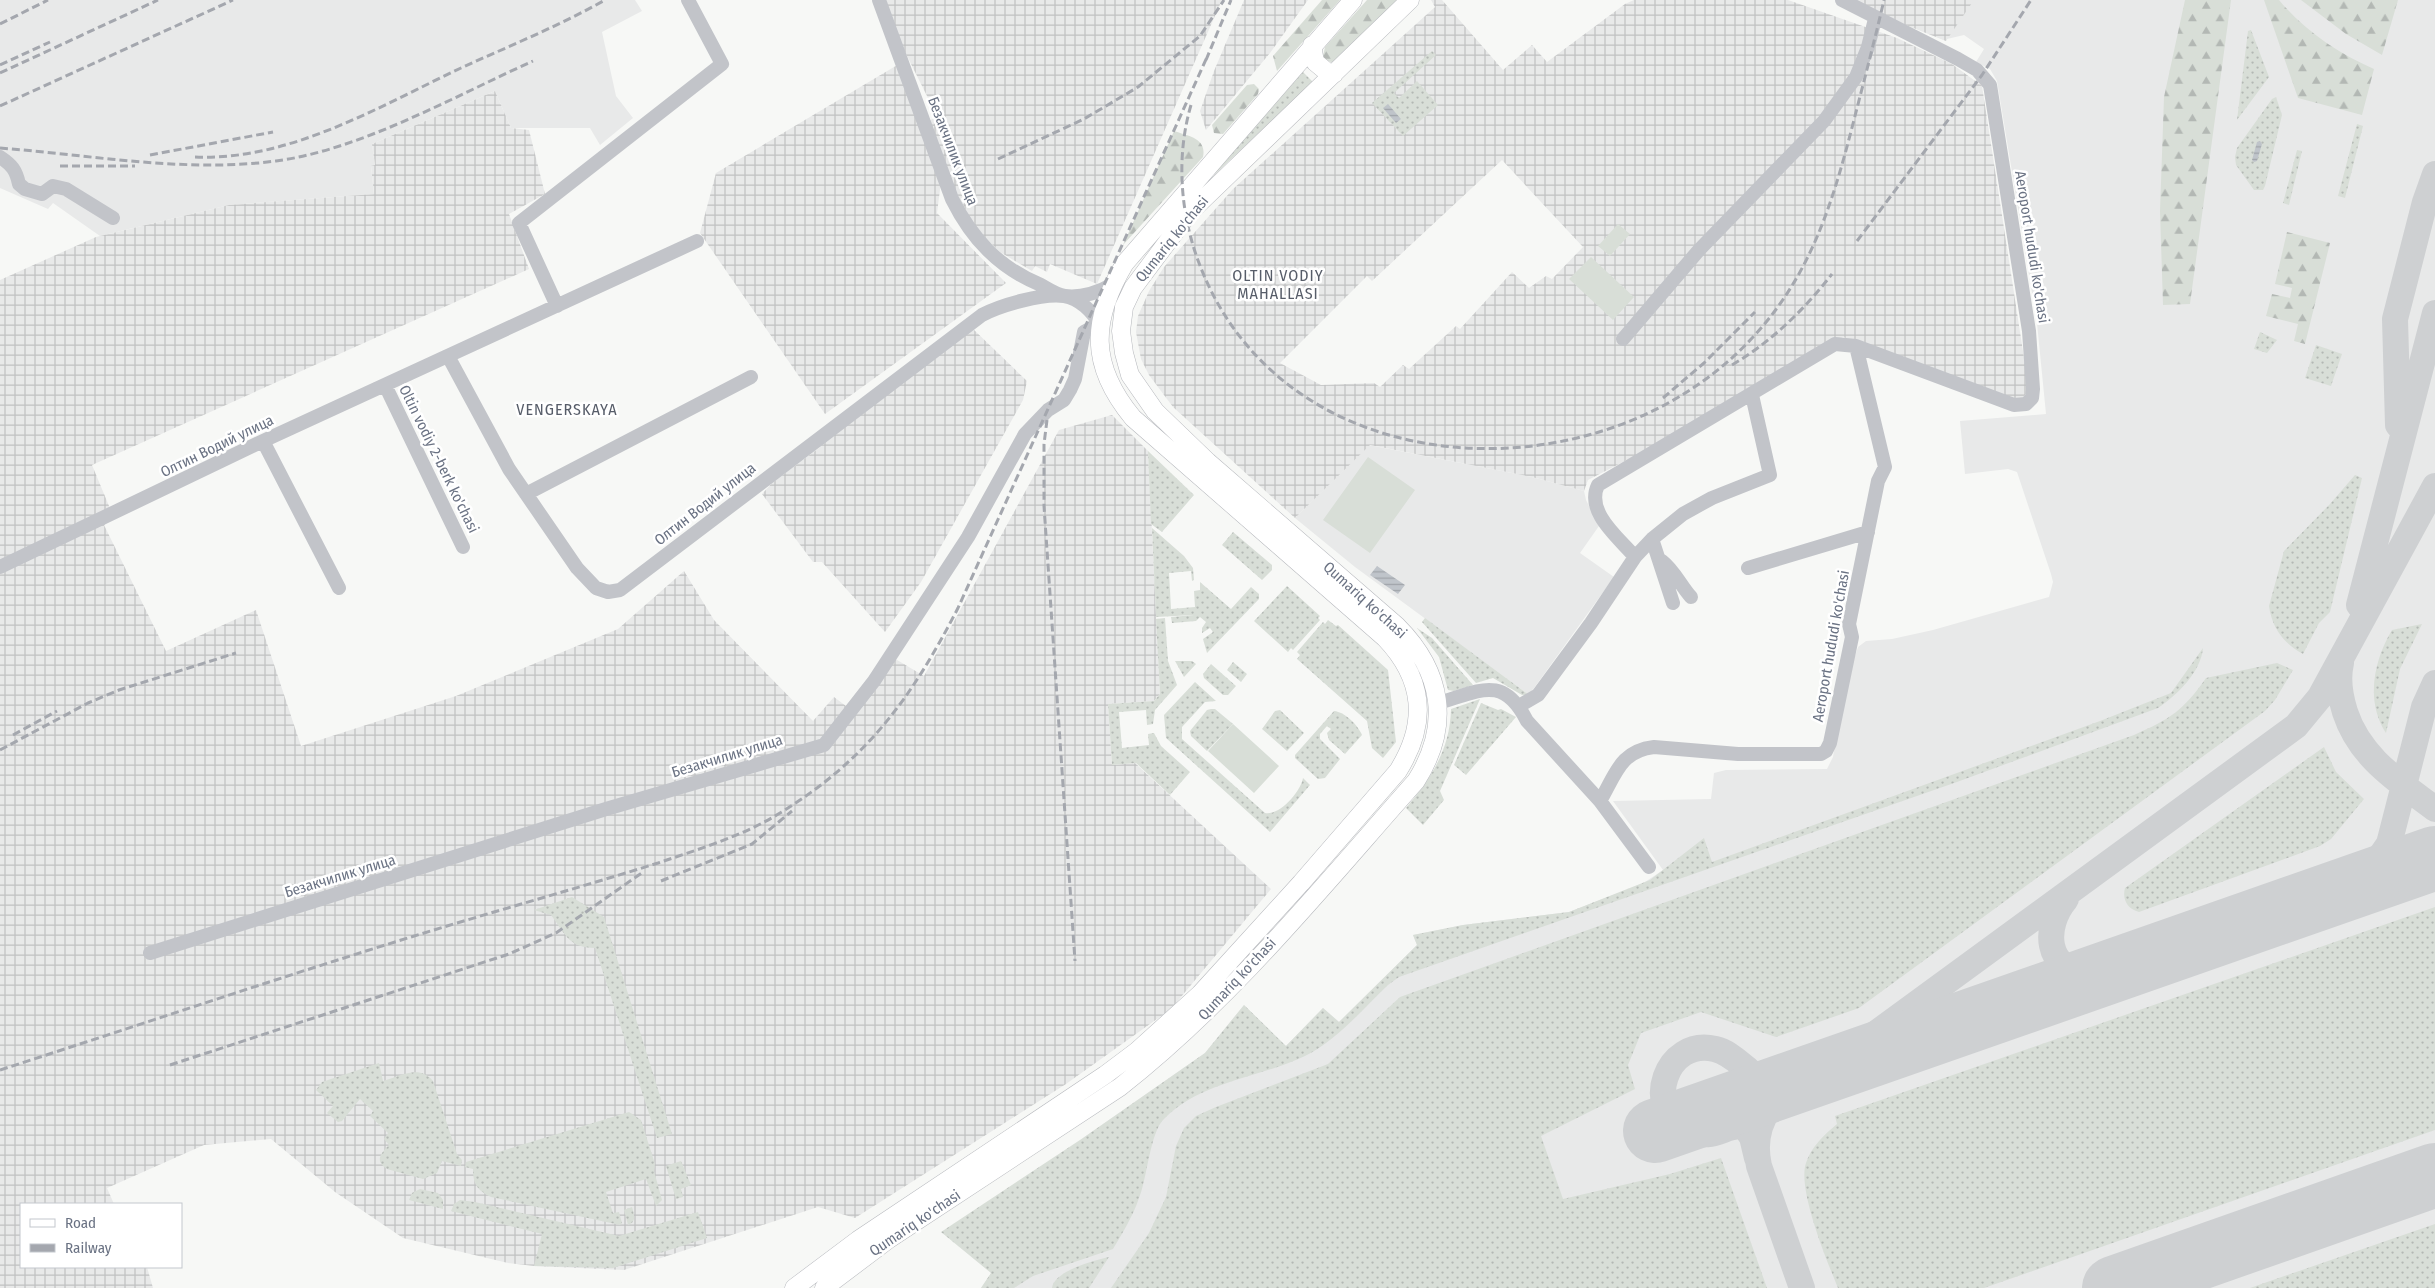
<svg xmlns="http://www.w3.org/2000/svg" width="2435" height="1288" font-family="'Fira Sans Condensed',sans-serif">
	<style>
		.built { fill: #e8e9e9 }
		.industrial { fill: url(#industrial-grid); fill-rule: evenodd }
		.grass { fill: url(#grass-dots) }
		.forest { fill: url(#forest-firs) }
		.pitch { fill: #d8ded7 }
		.water { fill: url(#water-rules) }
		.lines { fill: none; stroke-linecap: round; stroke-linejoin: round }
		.taxiway { stroke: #ced0d2; stroke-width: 26 }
		.runway { stroke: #ced0d2; stroke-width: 64 }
		.major-casing { stroke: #b6b8bd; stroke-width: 19 }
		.minor { stroke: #c2c4c9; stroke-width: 14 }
		.major { stroke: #fff; stroke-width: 18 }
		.rail { stroke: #a4a7ae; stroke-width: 3; stroke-dasharray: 8 4; stroke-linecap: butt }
		.labels { text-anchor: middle; stroke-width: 5; stroke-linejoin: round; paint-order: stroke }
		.street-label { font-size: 15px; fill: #6a7283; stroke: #fff }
		.neighbourhood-label { font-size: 16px; letter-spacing: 1px; fill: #575d69; stroke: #fff }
	</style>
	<defs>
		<pattern id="industrial-grid" width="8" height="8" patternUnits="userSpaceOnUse" patternTransform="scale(1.25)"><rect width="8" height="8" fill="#e8e9e9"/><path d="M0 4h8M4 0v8" fill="none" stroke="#c0c1c2"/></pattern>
		<pattern id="grass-dots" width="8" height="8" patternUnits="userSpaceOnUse" patternTransform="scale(1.25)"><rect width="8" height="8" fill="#d8ded7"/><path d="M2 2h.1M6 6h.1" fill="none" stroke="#b3b8b4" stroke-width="1.8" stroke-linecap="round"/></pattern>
		<pattern id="forest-firs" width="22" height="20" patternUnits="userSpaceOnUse" patternTransform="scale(1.25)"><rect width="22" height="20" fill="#d8ded7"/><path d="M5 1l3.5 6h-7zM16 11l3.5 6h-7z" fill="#b3b8b4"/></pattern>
		<pattern id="water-rules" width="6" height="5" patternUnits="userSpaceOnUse" patternTransform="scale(1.25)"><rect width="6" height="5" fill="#bfc4ca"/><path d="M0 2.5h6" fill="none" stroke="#9fa4a9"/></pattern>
	</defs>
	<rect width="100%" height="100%" fill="#f7f8f6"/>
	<!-- built -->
	<path class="built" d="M 0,0 L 635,0 L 642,11 L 602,32 L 616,96 L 633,118 L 600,145 L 590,128 L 511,128 L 495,91 L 372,144 L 375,166 L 371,167 L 374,194 L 229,205 L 100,236 L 53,203 L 48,209 L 0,188 Z
		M 1855,0 L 2435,0 L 2435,1288 L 981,1288 L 1083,1138 L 1205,1053 L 1244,1005 L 1286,1046 L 1323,1008 L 1339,1022 L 1417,945 L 1413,935 L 1463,925 L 1569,912 L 1642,884 L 1663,870 L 1613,801 L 1711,799 L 1714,773 L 1726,770 L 1827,769 L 1833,757 L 1846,682 L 1858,647 L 1866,641 L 1892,639 L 1933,630 L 2049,597 L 2053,582 L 2051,574 L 2017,472 L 2008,469 L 1965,474 L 1960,421 L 2046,414 L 2037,323 L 1997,81 L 1990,69 L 1976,62 L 1984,49 L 1964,35 L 1947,39 L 1946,41 Z
		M 1369,445 L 1532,477 L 1584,491 L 1586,500 L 1599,526 L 1580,553 L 1614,577 L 1529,695 L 1355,567 L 1295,518 Z"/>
	<!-- industrial -->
	<path class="industrial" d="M 886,0 L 1222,0 L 1097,284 L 1050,264 L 1047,272 L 1035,266 L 1032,271 L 1000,252 L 976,229 L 954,188 L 928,121 L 935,118 L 929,100 L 900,42 Z
		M 1244,0 L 1308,0 L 1270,53 L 1206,130 L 1200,111 L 1214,71 Z
		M 1431,0 L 1442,0 L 1503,70 L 1532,45 L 1547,62 L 1625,4 L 1634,0 L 1788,0 L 1897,38 L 1952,64 L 1982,86 L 2029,390 L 2022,399 L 2014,400 L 1843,337 L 1656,445 L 1588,480 L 1584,491 L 1532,477 L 1370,445 L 1295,518 L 1173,407 L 1149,375 L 1141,359 L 1136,332 L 1138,316 L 1149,291 L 1164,267 L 1233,189 L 1435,7 ZM 1502,160 L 1583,247 L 1552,279 L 1546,276 L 1529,288 L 1512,272 L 1460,329 L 1456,326 L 1409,369 L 1403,365 L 1380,387 L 1374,383 L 1321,385 L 1280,363 L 1367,276 L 1372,281 Z
		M 1855,0 L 1974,0 L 1946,41 L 1873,12 Z
		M 899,64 L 941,182 L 937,213 L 1006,283 L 825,414 L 700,233 L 716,173 Z
		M 495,91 L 511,128 L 529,130 L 545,194 L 509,214 L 529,269 L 92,465 L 114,518 L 104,525 L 166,651 L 256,610 L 301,746 L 456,696 L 618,629 L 684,571 L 714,620 L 813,721 L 834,697 L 846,706 L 887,654 L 924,676 L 1059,430 L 1112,415 L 1148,451 L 1160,694 L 1154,701 L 1108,704 L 1112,765 L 1135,763 L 1271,889 L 1171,1009 L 1066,1084 L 855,1218 L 818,1207 L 624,1270 L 534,1266 L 508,1263 L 403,1238 L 335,1192 L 271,1139 L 204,1145 L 107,1188 L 114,1204 L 21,1204 L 21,1267 L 147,1267 L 153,1288 L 0,1288 L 0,280 L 96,237 L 229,205 L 374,194 L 371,166 L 375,165 L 372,144 Z
		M 971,327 L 1027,381 L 1023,400 L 921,582 L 885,632 L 822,562 L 813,562 L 762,494 L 772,483 L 819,448 L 830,434 Z"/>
	<!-- grass -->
	<path class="grass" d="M 2251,30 L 2269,77 L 2237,120 L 2248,31 Z
		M 1432,51 L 1436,55 L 1394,93 L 1399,98 L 1417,81 L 1438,105 L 1403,136 L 1372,103 Z
		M 1303,72 L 1313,82 L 1214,175 L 1212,173 Z
		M 2276,97 L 2282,115 L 2265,186 L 2263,190 L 2254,190 L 2236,165 L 2235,157 L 2237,148 L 2272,99 Z
		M 2357,124 L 2363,126 L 2345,198 L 2338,196 Z
		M 2297,150 L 2302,151 L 2289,205 L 2283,203 Z
		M 2260,332 L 2277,340 L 2267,353 L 2254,349 Z
		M 2316,345 L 2342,354 L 2331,386 L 2305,378 Z
		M 1148,451 L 1194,495 L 1162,532 L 1151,524 Z
		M 2355,475 L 2362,478 L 2330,612 L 2319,623 L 2303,654 C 2284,644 2272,628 2269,606 L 2284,551 L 2330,504 Z
		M 1152,528 L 1184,556 L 1193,568 L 1194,580 L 1192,581 L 1191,571 L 1169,573 L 1171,609 L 1195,607 L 1194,591 L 1200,590 L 1200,582 L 1231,609 L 1251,587 L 1259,594 L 1259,599 L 1207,653 L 1203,639 L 1213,632 L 1210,628 L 1202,633 L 1202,628 L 1206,622 L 1200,617 L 1196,621 L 1172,623 L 1171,617 L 1194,615 L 1156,617 Z
		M 1233,532 L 1272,565 L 1272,570 L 1262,580 L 1222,545 Z
		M 1287,586 L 1320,616 L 1318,618 L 1320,620 L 1293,650 L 1291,648 L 1288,652 L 1254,621 Z
		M 1165,618 L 1168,661 L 1177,685 L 1155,710 L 1153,724 L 1147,725 L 1146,710 L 1119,712 L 1122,748 L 1149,745 L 1148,734 L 1154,733 L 1161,746 L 1190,772 L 1170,795 L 1136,763 L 1112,765 L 1108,704 L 1154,701 L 1160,694 L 1156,619 Z
		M 1425,618 L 1529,695 L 1522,695 L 1493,678 L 1476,683 L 1422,622 Z
		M 1328,620 L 1336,626 L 1338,625 L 1388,670 L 1396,742 L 1383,758 L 1372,748 L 1367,721 L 1297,659 L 1300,655 L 1297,652 L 1323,622 L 1325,624 Z
		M 2422,624 L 2400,669 L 2386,733 C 2365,701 2374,660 2392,630 Z
		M 1417,628 L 1432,638 L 1473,685 L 1454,691 L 1448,690 L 1439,657 Z
		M 2203,648 C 2201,672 2177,695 2158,708 L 1957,782 L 1399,977 L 1388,985 C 1362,1010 1337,1040 1305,1056 C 1259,1078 1201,1081 1164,1119 C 1150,1132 1147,1179 1139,1198 C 1133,1216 1123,1232 1113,1249 L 1033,1276 L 1014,1288 L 981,1288 L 991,1273 L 941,1232 L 1083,1138 L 1205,1053 L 1244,1005 L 1286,1046 L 1323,1008 L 1339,1022 L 1417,945 L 1413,935 L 1463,925 L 1569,912 L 1650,880 L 1704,838 L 1712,862 L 2100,721 L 2171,693 Z
		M 1175,661 L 1192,661 L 1196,664 L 1184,677 Z
		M 1233,662 L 1247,674 L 1241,682 L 1227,670 Z
		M 2277,663 L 2293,670 L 2275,700 L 2265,711 L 1859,1008 L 1776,1037 L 1701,1012 L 1641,1033 L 1628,1065 L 1635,1089 L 1541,1136 L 1563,1199 L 1670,1174 L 1721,1158 L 1767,1288 L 1111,1288 L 1149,1233 L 1166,1197 L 1176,1146 L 1184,1128 L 1196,1116 L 1216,1107 L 1328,1064 L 1400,997 L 2134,735 C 2170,719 2183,711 2206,678 Z
		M 1211,664 L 1236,686 L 1228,695 L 1223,695 L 1204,678 L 1203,674 Z
		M 1195,682 L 1216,701 L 1205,702 L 1182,727 L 1182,739 L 1265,813 C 1280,816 1301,791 1303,778 L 1310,785 L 1270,832 L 1166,738 L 1164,715 Z
		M 1480,699 L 1440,791 L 1444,800 L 1423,825 L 1406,808 C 1431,778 1450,750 1451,709 Z
		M 1481,703 L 1498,710 L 1501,709 L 1516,717 L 1466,775 L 1454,765 Z
		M 1211,709 L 1215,709 L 1233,724 L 1207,751 L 1191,736 L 1190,731 L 1207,710 Z
		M 1280,710 L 1304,733 L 1287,751 L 1262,729 L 1275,711 Z
		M 1334,711 C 1345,712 1358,725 1362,735 L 1345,754 L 1329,740 L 1327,733 L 1331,729 L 1327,726 L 1320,734 L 1320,739 L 1340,759 L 1325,778 L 1318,779 L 1295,758 L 1295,755 Z
		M 2324,747 L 2336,772 L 2364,799 L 2331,839 L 2320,846 L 2139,912 C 2127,909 2122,899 2125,888 Z
		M 572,897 L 604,917 L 672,1134 L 657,1138 L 595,948 C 569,948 565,934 551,915 L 534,910 Z
		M 2435,907 L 2435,1130 L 1984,1288 L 1838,1288 C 1827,1261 1797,1189 1806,1163 C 1811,1147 1825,1134 1837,1124 L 1835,1116 Z
		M 379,1063 L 383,1081 C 400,1076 420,1064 433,1081 L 457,1154 L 462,1160 L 461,1166 L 442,1161 L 437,1173 L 423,1179 L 387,1169 C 374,1161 381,1153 389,1145 L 384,1139 L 388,1133 L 370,1116 L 373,1111 L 360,1099 L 342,1121 L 338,1122 L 327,1113 L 333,1106 L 316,1090 L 322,1082 Z
		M 629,1112 L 641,1120 L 655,1164 L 654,1171 L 662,1200 L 656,1206 L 646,1179 L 606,1192 L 613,1213 L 619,1212 L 622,1223 L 620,1225 L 491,1197 C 477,1190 473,1184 473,1169 L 465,1167 L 466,1162 Z
		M 681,1161 L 691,1185 L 681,1189 L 683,1197 L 676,1199 L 666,1166 Z
		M 420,1189 L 438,1193 L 443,1200 L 443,1209 L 409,1200 L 412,1193 Z
		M 460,1200 L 475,1202 L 619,1236 L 698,1212 L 707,1238 L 613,1268 L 534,1266 L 542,1234 L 451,1211 L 454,1204 Z
		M 632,1207 C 634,1214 637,1222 628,1225 L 624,1210 Z
		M 2435,1224 L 2435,1288 L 2250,1288 Z
		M 1109,1257 L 1089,1288 L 1052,1288 C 1054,1271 1093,1261 1109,1257 Z"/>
	<!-- forest -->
	<path class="forest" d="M 1322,0 L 1340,0 L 1277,71 L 1273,56 Z
		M 1367,0 L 1399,0 L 1334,63 L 1325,60 L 1323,56 L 1325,47 Z
		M 2185,0 L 2231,0 L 2190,304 L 2163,305 L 2160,211 L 2164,97 Z
		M 2264,0 L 2279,0 C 2305,31 2338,53 2374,69 L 2362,115 L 2298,98 Z
		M 2301,0 L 2398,0 L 2382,55 L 2346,34 Z
		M 1254,84 L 1259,89 L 1258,94 L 1223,134 L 1214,133 L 1212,125 L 1247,85 Z
		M 1174,131 C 1188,136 1207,138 1203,157 L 1123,245 Z
		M 2287,232 L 2330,243 L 2305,344 L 2294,341 L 2298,324 L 2266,316 L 2272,294 L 2290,298 L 2292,288 L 2275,284 Z"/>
	<!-- pitch -->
	<path class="pitch" d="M 1618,224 L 1630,234 L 1610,256 L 1598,246 Z
		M 1591,257 L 1634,297 L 1613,320 L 1569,279 Z
		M 1368,457 L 1415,490 L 1370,553 L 1323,520 Z
		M 1233,724 L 1279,766 L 1254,793 L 1208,751 Z"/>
	<!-- water -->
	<path class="water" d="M 1388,104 L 1401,119 L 1396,123 L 1383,108 Z
		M 2260,141 L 2262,144 L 2257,161 L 2254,162 L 2252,160 L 2257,142 Z
		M 1377,566 L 1405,585 L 1398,594 L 1370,575 Z"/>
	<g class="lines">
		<!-- taxiway -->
		<path class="taxiway" d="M 2398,425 L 2395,319 L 2425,202 L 2435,174
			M 2359,605 L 2435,313
			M 2341,663 C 2337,680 2340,696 2345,712 C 2360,758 2398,781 2435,809
			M 2337,892 L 2369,873 L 2389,844 L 2424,707 L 2435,683
			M 2066,899 C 2043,926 2044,971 2089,974 C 2099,974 2109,971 2119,969
			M 1823,1072 L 2296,726 L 2320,697 L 2435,486
			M 1757,1158 L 1752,1137 L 1745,1127 C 1726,1122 1715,1143 1686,1130 C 1642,1109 1666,1037 1715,1049 C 1728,1052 1737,1061 1747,1069 C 1767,1086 1768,1093 1762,1118
			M 1802,1288 L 1759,1166 C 1750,1126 1770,1098 1803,1079
			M 2152,1288 L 2176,1266"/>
		<!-- runway -->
		<path class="runway" d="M 1655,1131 L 2435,858
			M 2114,1288 L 2435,1175"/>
		<!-- major casing -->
		<g class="major-casing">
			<path id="major" d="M 1312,45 L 1315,62 L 1327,72 L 1334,74
				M 794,1288 L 858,1240 L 1105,1075 L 1137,1051 L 1200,994 L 1301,883 L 1398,771 C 1428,723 1424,679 1385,638 L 1133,418 C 1089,365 1091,320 1125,263 L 1353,0
				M 824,1288 L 889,1239 L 1120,1087 C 1232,999 1322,887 1416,781 C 1451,726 1443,672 1397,626 L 1208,462 L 1155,411 L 1130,375 L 1124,353 L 1121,331 L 1124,307 L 1133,288 L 1189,213 L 1410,0"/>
		</g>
		<!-- minor -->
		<path class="minor" d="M 879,0 L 952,199 C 972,239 999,268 1041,285 C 1048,289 1057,295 1065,296 C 1082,298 1100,292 1113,284
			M 0,157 C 12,165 16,170 19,184 L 25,189 L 42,194 L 53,186 L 66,189 L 113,218
			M 557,306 L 519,223 L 722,64 L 688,0
			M 1623,339 L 1699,250 L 1824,121 L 1856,77 L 1868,47 L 1875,19
			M 385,385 L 463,547
			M 263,441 L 339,588
			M 526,494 L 751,377
			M 1652,539 L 1673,603
			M 1635,557 C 1619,538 1585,512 1598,485 L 1835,344 L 1856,346 L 2014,405 L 2026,404 L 2032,398 L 2033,389 L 2029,331 L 1990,85 L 1977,70 L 1958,59 L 1842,0
			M 1662,561 C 1674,570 1681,586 1691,597
			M 0,567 L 263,441 L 697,241
			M 1748,568 L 1868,532
			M 1438,703 C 1480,691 1503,674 1527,721 L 1600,801 L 1649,867
			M 1519,706 L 1538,695 L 1591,623 L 1635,557 L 1652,539 L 1683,514 L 1712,498 L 1770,475 L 1752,395
			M 1600,801 C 1616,774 1620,751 1654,747 L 1738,754 L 1821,754 L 1826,751 L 1830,743 L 1852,637 L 1849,624 L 1878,481 L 1885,467 L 1856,346
			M 150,953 L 606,809 L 824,745 L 874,681 L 968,537 L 1025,434 L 1048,410 L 1064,400 L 1070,390 L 1075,379 L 1084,332 L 1099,324 C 1093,312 1079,298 1064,296 C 1043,293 1001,305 982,315 L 620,590 L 608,592 L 596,588 L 577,568 L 509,469 L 448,356"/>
		<!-- major -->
		<use href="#major" class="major"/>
		<!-- rail -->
		<path class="rail" d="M 0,24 L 48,0
			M 1206,60 L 1231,0
			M 0,65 L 50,42
			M 0,73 L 158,0
			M 1191,105 C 1176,156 1180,213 1199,263 C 1284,490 1603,502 1754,336 C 1813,272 1834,198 1855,116 C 1865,77 1875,39 1884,0
			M 0,106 L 233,0
			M 0,148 C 91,155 185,173 276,161 C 360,150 455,96 533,61
			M 150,155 L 273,132
			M 195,157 C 289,161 378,107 461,68 C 509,46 559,26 605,0
			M 998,159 L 1084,119 L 1138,87 L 1200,36 L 1224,0
			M 60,166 L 135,166
			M 1857,241 L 1982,75 L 2031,0
			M 1732,365 C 1771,342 1804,310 1832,274
			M 1663,398 L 1704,363 L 1755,312
			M 1047,420 L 1044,444 L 1044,506 L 1075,961
			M 13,735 L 57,711
			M 0,750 L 88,703 L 119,690 L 236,653
			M 661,881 L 752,844 L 792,811
			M 170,1065 L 509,954 L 556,933 L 643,872
			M 0,1070 C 152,1021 304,969 457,923 C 524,903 591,884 658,863 C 699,849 743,836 780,813 C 868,759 912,697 958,608 L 1208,55"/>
	</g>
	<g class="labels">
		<!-- street labels -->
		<g class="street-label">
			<text transform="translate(953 151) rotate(69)" y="5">Безакчилик улица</text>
			<text transform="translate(1172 239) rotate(-51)" y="5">Qumariq ko'chasi</text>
			<text transform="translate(2032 247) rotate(81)" y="5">Aeroport hududi ko'chasi</text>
			<text transform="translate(217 446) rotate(-26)" y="5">Олтин Водий улица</text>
			<text transform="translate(439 459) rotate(64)" y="5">Oltin vodiy 2-berk ko'chasi</text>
			<text transform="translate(705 504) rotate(-38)" y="5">Олтин Водий улица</text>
			<text transform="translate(1365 600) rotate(42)" y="5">Qumariq ko'chasi</text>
			<text transform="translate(1831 646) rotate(-80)" y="5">Aeroport hududi ko'chasi</text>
			<text transform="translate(727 756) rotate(-17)" y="5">Безакчилик улица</text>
			<text transform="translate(340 876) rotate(-17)" y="5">Безакчилик улица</text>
			<text transform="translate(1237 979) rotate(-47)" y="5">Qumariq ko'chasi</text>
			<text transform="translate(915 1223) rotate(-34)" y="5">Qumariq ko'chasi</text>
		</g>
		<!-- neighbourhood labels -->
		<g class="neighbourhood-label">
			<text x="1278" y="281">OLTIN VODIY<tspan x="1278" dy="18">MAHALLASI</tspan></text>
			<text x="567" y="415">VENGERSKAYA</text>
		</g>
	</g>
	<!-- legend -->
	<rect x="20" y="1203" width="162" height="65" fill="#ffffff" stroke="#c3c7cd"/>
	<rect x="30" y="1219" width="25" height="8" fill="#ffffff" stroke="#c3c7cd"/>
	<text x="65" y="1228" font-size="15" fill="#6a7283">Road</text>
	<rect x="30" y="1244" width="25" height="8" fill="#a4a7ae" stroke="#c3c7cd"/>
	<text x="65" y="1253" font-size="15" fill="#6a7283">Railway</text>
</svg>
